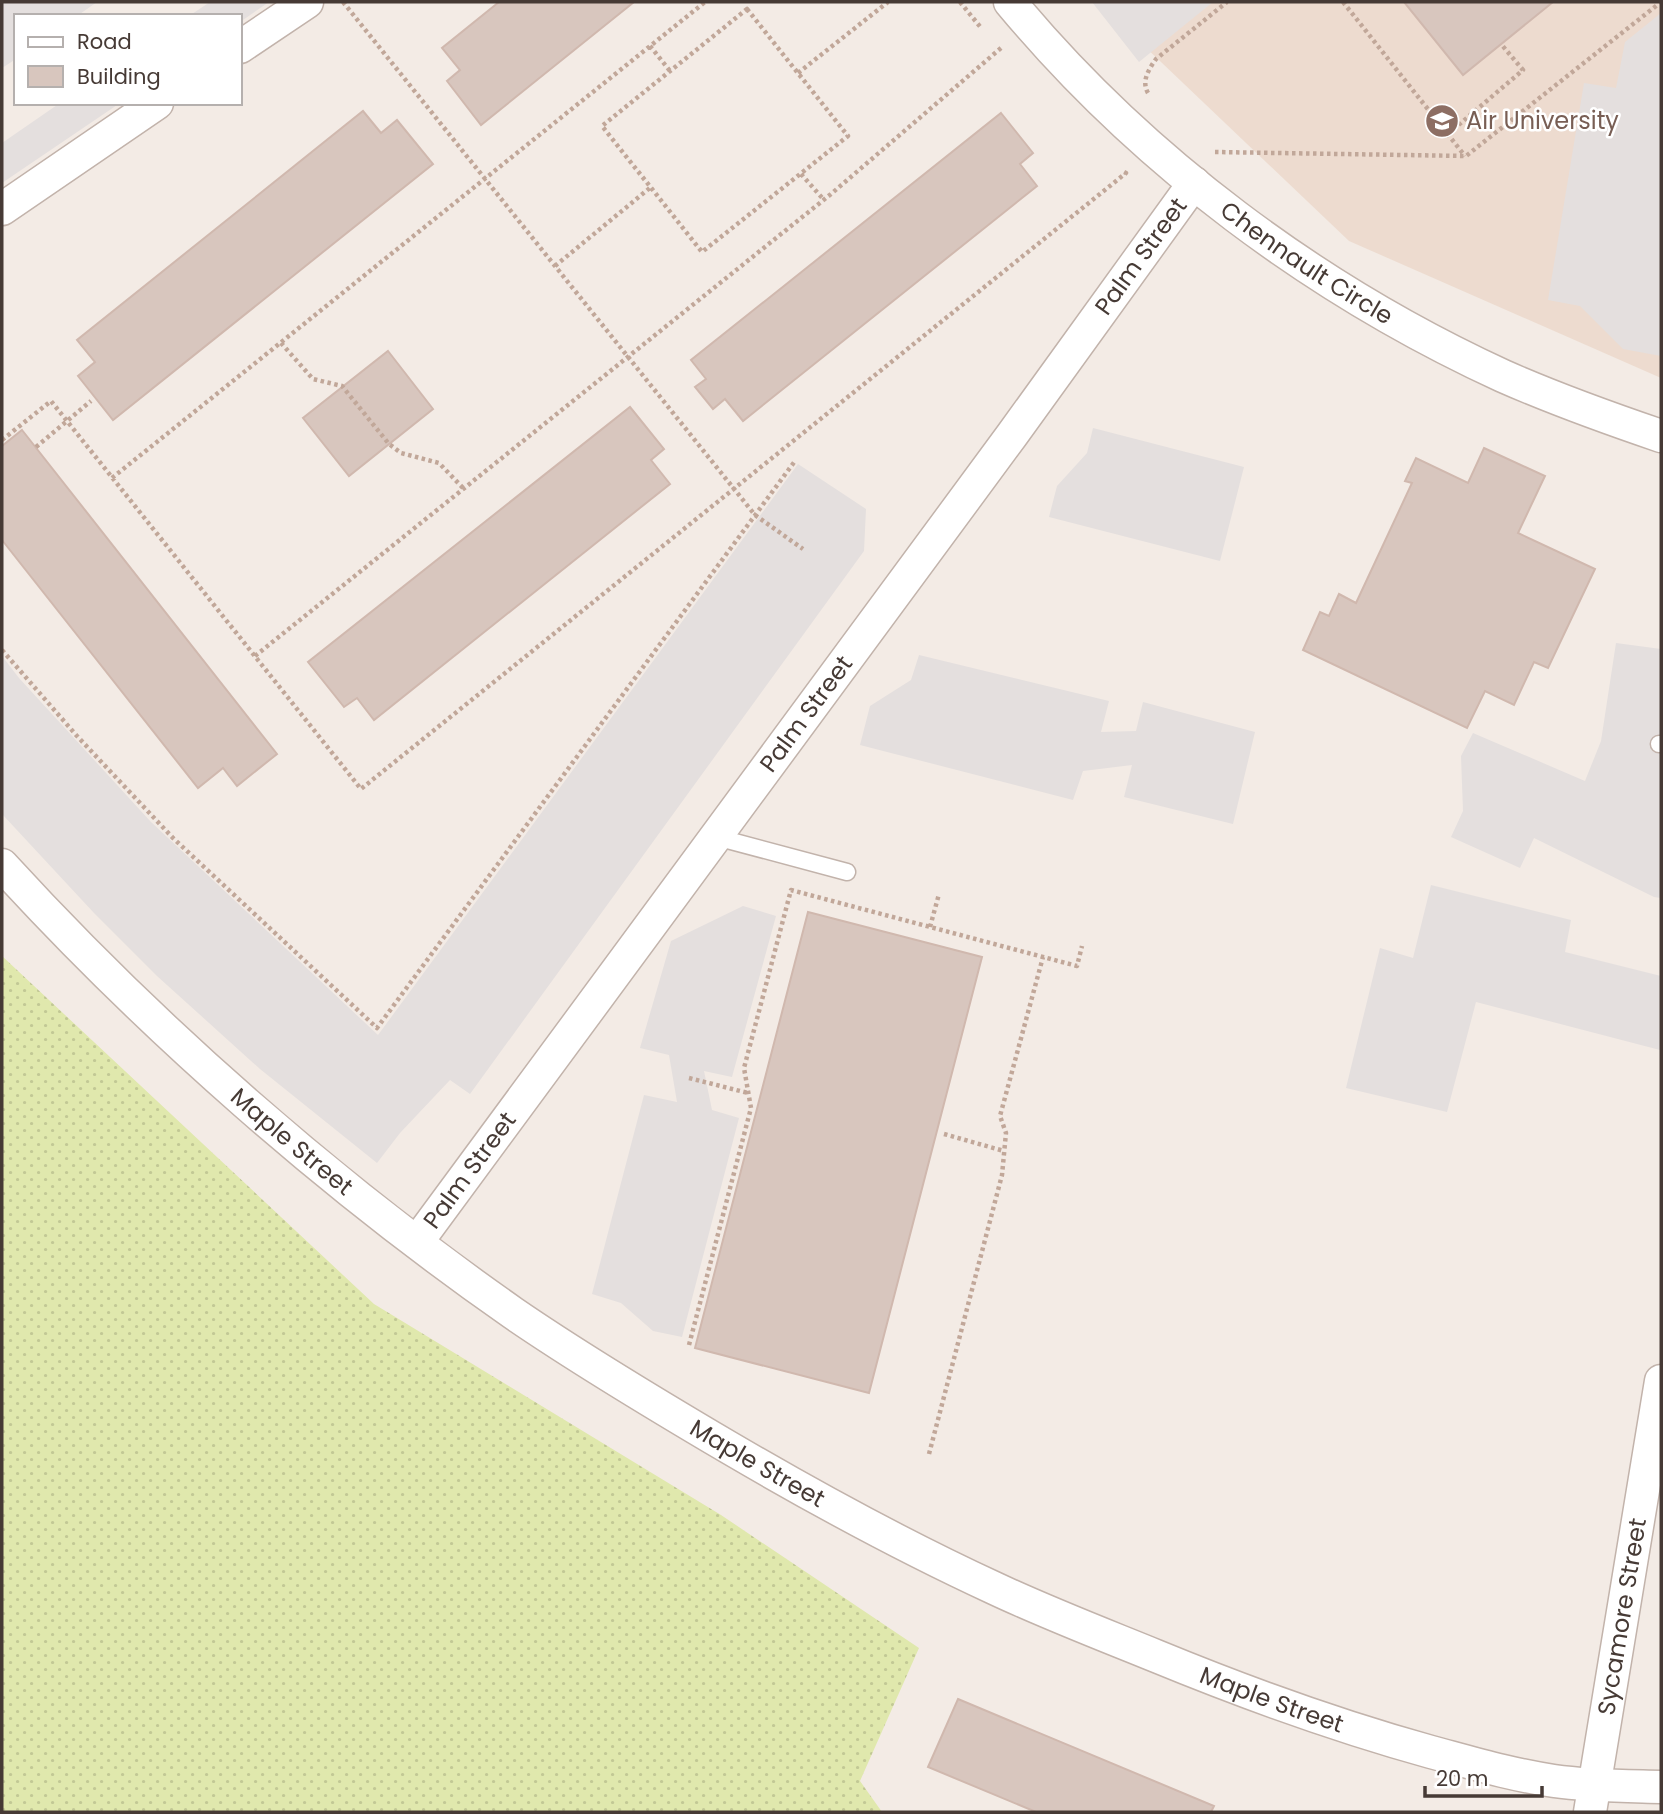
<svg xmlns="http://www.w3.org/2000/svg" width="1663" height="1814" font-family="Poppins,sans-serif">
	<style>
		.education { fill: #eddbcf }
		.grass { fill: url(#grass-dots) }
		.parking { fill: #e4dfde }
		.building { fill: #d8c6be; stroke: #d0b8ae; stroke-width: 2 }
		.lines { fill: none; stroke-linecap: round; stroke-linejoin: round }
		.service-casing { stroke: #c2b3ab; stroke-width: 19 }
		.minor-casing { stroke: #c2b3ab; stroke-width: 35 }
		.path { stroke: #c1a799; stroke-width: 4.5; stroke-dasharray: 3.5 3.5; stroke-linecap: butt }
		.service { stroke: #fff; stroke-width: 16 }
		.minor { stroke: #fff; stroke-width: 32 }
		.labels { text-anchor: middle; stroke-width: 5; stroke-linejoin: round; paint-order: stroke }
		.education-label { font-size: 24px; fill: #785e54; stroke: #fff; text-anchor: start }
		.street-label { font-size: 24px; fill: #463a35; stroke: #fff }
	</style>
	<defs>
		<pattern id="grass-dots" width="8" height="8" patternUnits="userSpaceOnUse" patternTransform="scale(1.75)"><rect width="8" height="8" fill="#e0e8ad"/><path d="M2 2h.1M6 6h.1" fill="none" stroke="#c2c895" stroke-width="1.8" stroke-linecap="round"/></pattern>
	</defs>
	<rect width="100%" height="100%" fill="#f3ebe5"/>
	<!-- education -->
	<path class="education" d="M 1098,2 L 1661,2 L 1661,378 L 1349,241 Z"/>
	<!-- grass -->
	<path class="grass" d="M 2,956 L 374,1304 L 721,1515 L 919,1648 L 860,1781 L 882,1812 L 2,1812 Z"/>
	<!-- parking -->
	<path class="parking" d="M 2,2 L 97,2 L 77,16 L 16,16 L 16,59 L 2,68 Z
		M 210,2 L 269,2 L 240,22 L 240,16 L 189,16 Z
		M 1092,2 L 1213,2 L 1139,62 Z
		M 1661,13 L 1661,356 L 1623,349 L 1580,306 L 1548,300 L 1584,83 L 1616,88 L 1625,42 Z
		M 60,103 L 120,103 L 2,183 L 2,143 Z
		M 1093,428 L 1244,467 L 1220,561 L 1049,517 L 1057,486 L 1087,453 Z
		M 798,464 L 866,509 L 864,551 L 470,1094 L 450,1080 L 400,1133 L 377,1163 L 260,1069 L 157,976 L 94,913 L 2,814 L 2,656 L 19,678 L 151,822 L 378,1035 Z
		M 1616,643 L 1661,649 L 1661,898 L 1654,897 L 1534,838 L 1520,868 L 1451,837 L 1463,811 L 1461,756 L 1473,733 L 1585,781 L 1601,741 Z
		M 919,655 L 1109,701 L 1101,732 L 1136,731 L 1143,702 L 1255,732 L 1233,824 L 1124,797 L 1132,765 L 1083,771 L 1073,800 L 860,745 L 870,706 L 911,680 Z
		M 1431,885 L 1571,920 L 1565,952 L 1661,976 L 1660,1050 L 1476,1002 L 1447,1112 L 1346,1088 L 1380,948 L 1413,958 Z
		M 743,906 L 776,916 L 732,1077 L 704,1071 L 712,1110 L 739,1118 L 682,1337 L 653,1331 L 621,1303 L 592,1294 L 644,1095 L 677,1102 L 669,1055 L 640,1048 L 671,941 Z"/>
	<!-- building -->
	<path class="building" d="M 499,2 L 634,2 L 481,125 L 447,81 L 460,70 L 442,48 Z
		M 1404,2 L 1553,2 L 1463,75 Z
		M 363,111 L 381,133 L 397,120 L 433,164 L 113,420 L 78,376 L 95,362 L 77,340 Z
		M 1001,113 L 1033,153 L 1020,164 L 1037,186 L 743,421 L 725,399 L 713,409 L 695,387 L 706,379 L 691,360 Z
		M 388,351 L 433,409 L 349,476 L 303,418 Z
		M 630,407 L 664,449 L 651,460 L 670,484 L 374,720 L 357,698 L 344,707 L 308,662 Z
		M 22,430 L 277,754 L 237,786 L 223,768 L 198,788 L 2,540 L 2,446 Z
		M 1484,448 L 1545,476 L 1518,533 L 1595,569 L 1548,668 L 1534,662 L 1514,705 L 1485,691 L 1467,728 L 1303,650 L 1320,612 L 1329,616 L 1339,594 L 1356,603 L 1412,483 L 1405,481 L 1416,458 L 1468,483 Z
		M 808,912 L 982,957 L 869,1393 L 695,1348 Z
		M 958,1699 L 1214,1806 L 1211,1812 L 1036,1812 L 928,1767 Z"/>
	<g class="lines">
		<!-- service casing -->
		<g class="service-casing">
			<path id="service" d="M 1659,744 L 1661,744
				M 716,837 L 847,872"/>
		</g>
		<!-- minor casing -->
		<g class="minor-casing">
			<g id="minor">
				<path id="s1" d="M 1010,2 C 1142,161 1316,290 1503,376 C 1555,399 1608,418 1661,436"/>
				<path d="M 240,47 L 307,2"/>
				<path d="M 2,209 L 157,103"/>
				<path id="s2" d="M 2,865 C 153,1030 330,1185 513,1313 C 583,1361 655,1404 728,1447 C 815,1498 903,1546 994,1588 C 1047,1613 1102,1634 1156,1656 C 1246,1693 1337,1726 1431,1752 C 1472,1763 1512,1775 1554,1781 C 1589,1786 1626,1786 1661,1787"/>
				<path id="s3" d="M 417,1242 L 1012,435 L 1194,183"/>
				<path id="s4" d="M 1590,1812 L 1661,1381"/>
			</g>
		</g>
		<!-- path -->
		<path class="path" d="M 343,2 L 755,515 L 803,549
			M 960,2 L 982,29
			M 1343,2 L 1465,156
			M 747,9 L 848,136 L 702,252 L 602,126 Z
			M 650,46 L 670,71
			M 798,73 L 888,2
			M 1148,93 C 1141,81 1149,69 1156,59 L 1227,2
			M 1448,134 L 1523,70 L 1501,44
			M 1215,152 L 1466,156 L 1661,2
			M 801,174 L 824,200
			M 555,266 L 651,187
			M 281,343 L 313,379 L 342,386 L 389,444 L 401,453 L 439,463 L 464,489
			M 2,440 L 51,401 L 361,789 L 1126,173 L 1124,172
			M 36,447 L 91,401
			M 112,478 L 705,2
			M 2,650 L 77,736 L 173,838 L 377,1028 L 795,461
			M 255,656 L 831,194 L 1001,48
			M 930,927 L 939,894
			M 689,1078 L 748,1093
			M 944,1134 L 1004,1151
			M 689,1345 L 751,1108 L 744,1068 L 791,890 L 1077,966 L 1082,946
			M 929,1454 L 1002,1175 L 1006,1133 L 1000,1116 L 1043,957"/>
		<!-- service -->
		<use href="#service" class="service"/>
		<!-- minor -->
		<use href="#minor" class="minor"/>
	</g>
	<!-- icons -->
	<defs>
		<g id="university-disc" transform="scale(1.75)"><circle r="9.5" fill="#8d6e63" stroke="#fff"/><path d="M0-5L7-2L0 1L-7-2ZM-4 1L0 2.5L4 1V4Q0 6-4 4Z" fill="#fff"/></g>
	</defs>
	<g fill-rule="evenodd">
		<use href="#university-disc" x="1442" y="121"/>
	</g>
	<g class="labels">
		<!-- education labels -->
		<g class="education-label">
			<text x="1466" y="129">Air University</text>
		</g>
		<!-- street labels -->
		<g class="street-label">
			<text dy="8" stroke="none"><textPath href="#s3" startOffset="1223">Palm Street</textPath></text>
			<text dy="8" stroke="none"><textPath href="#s1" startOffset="397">Chennault Circle</textPath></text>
			<text dy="8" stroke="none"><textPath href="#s3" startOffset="656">Palm Street</textPath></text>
			<text dy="8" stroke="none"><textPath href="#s2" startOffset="401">Maple Street</textPath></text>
			<text dy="8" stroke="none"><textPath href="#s3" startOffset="89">Palm Street</textPath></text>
			<text dy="8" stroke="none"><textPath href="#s2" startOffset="968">Maple Street</textPath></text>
			<text dy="8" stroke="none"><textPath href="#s4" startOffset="198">Sycamore Street</textPath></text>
			<text dy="8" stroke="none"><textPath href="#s2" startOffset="1535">Maple Street</textPath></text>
		</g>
	</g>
	<!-- border -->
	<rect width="1663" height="1814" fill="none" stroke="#463a35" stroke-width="7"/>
	<!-- legend -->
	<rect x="14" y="14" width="228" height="91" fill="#ffffff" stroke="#b5b0ae" stroke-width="2"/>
	<rect x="28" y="37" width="35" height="10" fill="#ffffff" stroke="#b5b0ae" stroke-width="2"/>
	<text x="77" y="49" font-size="21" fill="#463a35">Road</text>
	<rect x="28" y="66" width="35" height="21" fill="#d8c6be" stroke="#b5b0ae" stroke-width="2"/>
	<text x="77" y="84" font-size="21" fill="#463a35">Building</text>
	<!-- scale -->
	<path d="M1425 1786v10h117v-10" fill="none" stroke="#463a35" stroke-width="3.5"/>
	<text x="1436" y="1786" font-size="21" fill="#463a35" stroke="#ffffff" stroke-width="5" paint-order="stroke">20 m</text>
</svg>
